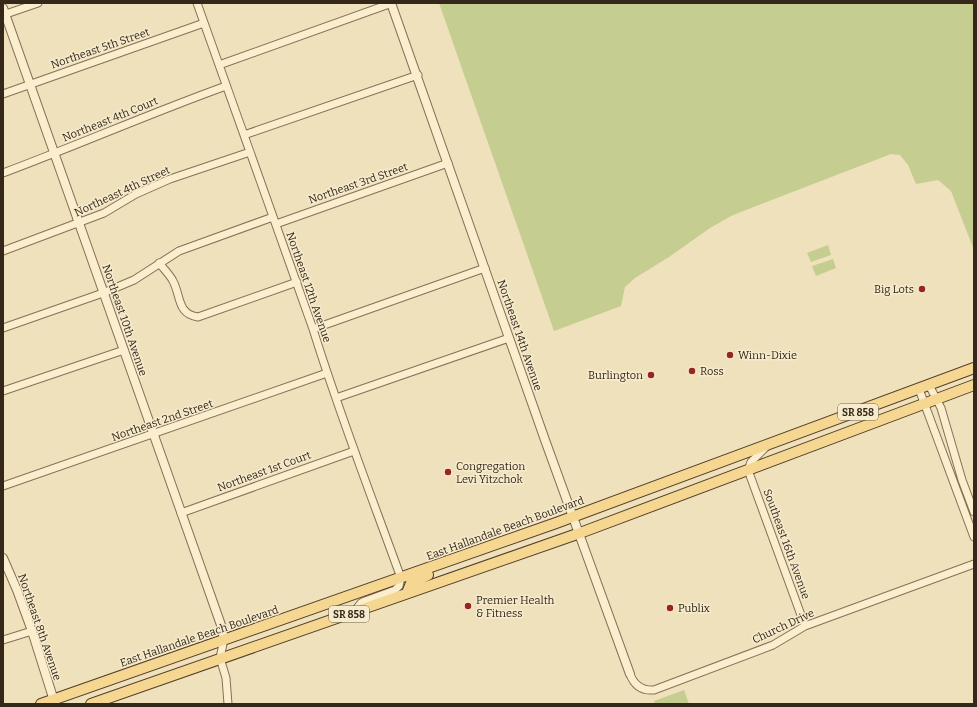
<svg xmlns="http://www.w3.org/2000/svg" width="977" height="707" font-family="Bitter,serif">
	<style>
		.green { fill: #c5cd90 }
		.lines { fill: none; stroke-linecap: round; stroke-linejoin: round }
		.minor-casing { stroke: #877055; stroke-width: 9 }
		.tertiary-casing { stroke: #877055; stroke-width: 10 }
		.primary-casing { stroke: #543e2a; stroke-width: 12 }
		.minor { stroke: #faeecf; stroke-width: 7 }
		.tertiary { stroke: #faeecf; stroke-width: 8 }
		.primary { stroke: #f5d791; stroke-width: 10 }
		.poi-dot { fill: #972523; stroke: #f6ebcc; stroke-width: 1.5 }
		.labels { text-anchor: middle; stroke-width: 3; stroke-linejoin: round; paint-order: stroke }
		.shield { fill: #f6ebcc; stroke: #6f6250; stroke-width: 1 }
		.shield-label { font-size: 10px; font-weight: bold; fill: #35281b }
		.street-label { font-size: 11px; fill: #35281b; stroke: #f6ebcc }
		.poi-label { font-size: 11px; fill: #35281b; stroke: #f6ebcc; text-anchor: start }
	</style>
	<rect width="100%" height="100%" fill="#efe1bc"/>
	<!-- green -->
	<path class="green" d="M 439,3 L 974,3 L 974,250 L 951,191 L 938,180 L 916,184 L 908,165 L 900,155 L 891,154 L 733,215 L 710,228 L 669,257 L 635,278 L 625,287 L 621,306 L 554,331 Z
		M 828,245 L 831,255 L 811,262 L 807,253 Z
		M 833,259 L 836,268 L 816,276 L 812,266 Z
		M 684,690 L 689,704 L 655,704 L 654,701 Z"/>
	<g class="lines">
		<!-- minor casing -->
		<g class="minor-casing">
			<path id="minor" d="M 197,3 L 313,329 C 339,413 371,495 401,578 L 399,586 L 395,590 L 365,601 L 361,603 L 354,612
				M 3,15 L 38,3
				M 219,65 L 392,3
				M 3,94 L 204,23
				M 244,135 L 418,75
				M 3,173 C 78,145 151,113 226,86
				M 276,224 L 448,163
				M 3,251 L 104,213 L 136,194 L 170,179 L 250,152
				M 159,263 C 164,269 170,275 173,281 C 181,296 177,314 198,317 L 297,282
				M 3,328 L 103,293 L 134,280 L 179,251 L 273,217
				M 313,329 L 485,268
				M 929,385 L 941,408 L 962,480 L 974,512
				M 919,389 L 974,537
				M 3,391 L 124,350
				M 336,398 L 509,338
				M 766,447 L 751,462 L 748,470 L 805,626
				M 3,486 L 327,373
				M 181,513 L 354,451
				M 224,639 L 220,658 L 226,678 L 228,704
				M 3,640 L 32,631
				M 630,674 C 634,685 642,691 654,690 L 773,645 L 805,626 L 974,564"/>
		</g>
		<!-- tertiary casing -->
		<g class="tertiary-casing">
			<path id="tertiary" d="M 391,3 L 545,440 L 630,674
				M 3,8 L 221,625 L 224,639
				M 3,558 L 17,590 L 32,631 L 55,704"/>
		</g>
		<!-- primary casing -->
		<g class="primary-casing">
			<path id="primary" d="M 407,593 L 411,583 L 428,575
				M 41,704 L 556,523 L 974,368
				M 91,704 L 580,533 L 974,385"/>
		</g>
		<!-- minor -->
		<use href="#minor" class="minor"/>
		<!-- tertiary -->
		<use href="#tertiary" class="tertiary"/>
		<!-- primary -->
		<use href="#primary" class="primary"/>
	</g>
	<!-- markers -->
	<g class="poi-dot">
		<circle cx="922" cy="289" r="4"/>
		<circle cx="730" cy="355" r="4"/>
		<circle cx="692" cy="371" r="4"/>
		<circle cx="651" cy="375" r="4"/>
		<circle cx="448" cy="472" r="4"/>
		<circle cx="468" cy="606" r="4"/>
		<circle cx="670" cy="608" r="4"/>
	</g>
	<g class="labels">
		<!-- shield labels -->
		<g class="shield">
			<rect x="838" y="404" width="40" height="16" rx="3"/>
			<rect x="329" y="606" width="40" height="16" rx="3"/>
		</g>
		<g class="shield-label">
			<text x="858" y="416">SR 858</text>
			<text x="349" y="618">SR 858</text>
		</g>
		<!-- street labels -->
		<g class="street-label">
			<text transform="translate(100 48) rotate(-19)" y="4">Northeast 5th Street</text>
			<text transform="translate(110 119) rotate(-22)" y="4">Northeast 4th Court</text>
			<text transform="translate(358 183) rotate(-19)" y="4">Northeast 3rd Street</text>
			<text transform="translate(122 191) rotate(-25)" y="4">Northeast 4th Street</text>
			<text transform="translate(309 287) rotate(71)" y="4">Northeast 12th Avenue</text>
			<text transform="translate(125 320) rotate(71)" y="4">Northeast 10th Avenue</text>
			<text transform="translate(520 335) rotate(71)" y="4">Northeast 14th Avenue</text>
			<text transform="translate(162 420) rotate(-19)" y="4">Northeast 2nd Street</text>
			<text transform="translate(264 471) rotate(-20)" y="4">Northeast 1st Court</text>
			<text transform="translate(505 528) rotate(-20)" y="4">East Hallandale Beach Boulevard</text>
			<text transform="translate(787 544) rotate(70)" y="4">Southeast 16th Avenue</text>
			<text transform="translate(783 626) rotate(-25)" y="4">Church Drive</text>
			<text transform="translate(40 627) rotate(71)" y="4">Northeast 8th Avenue</text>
			<text transform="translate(199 636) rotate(-19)" y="4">East Hallandale Beach Boulevard</text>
		</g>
		<!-- poi labels -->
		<g class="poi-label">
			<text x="914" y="293" text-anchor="end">Big Lots</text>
			<text x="738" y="359">Winn-Dixie</text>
			<text x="700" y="375">Ross</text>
			<text x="643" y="379" text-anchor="end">Burlington</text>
			<text x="456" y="470">Congregation<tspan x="456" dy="13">Levi Yitzchok</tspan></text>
			<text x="476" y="604">Premier Health<tspan x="476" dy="13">&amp; Fitness</tspan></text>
			<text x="678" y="612">Publix</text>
		</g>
	</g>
	<!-- border -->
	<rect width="977" height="707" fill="none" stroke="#35281b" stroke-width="8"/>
</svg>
